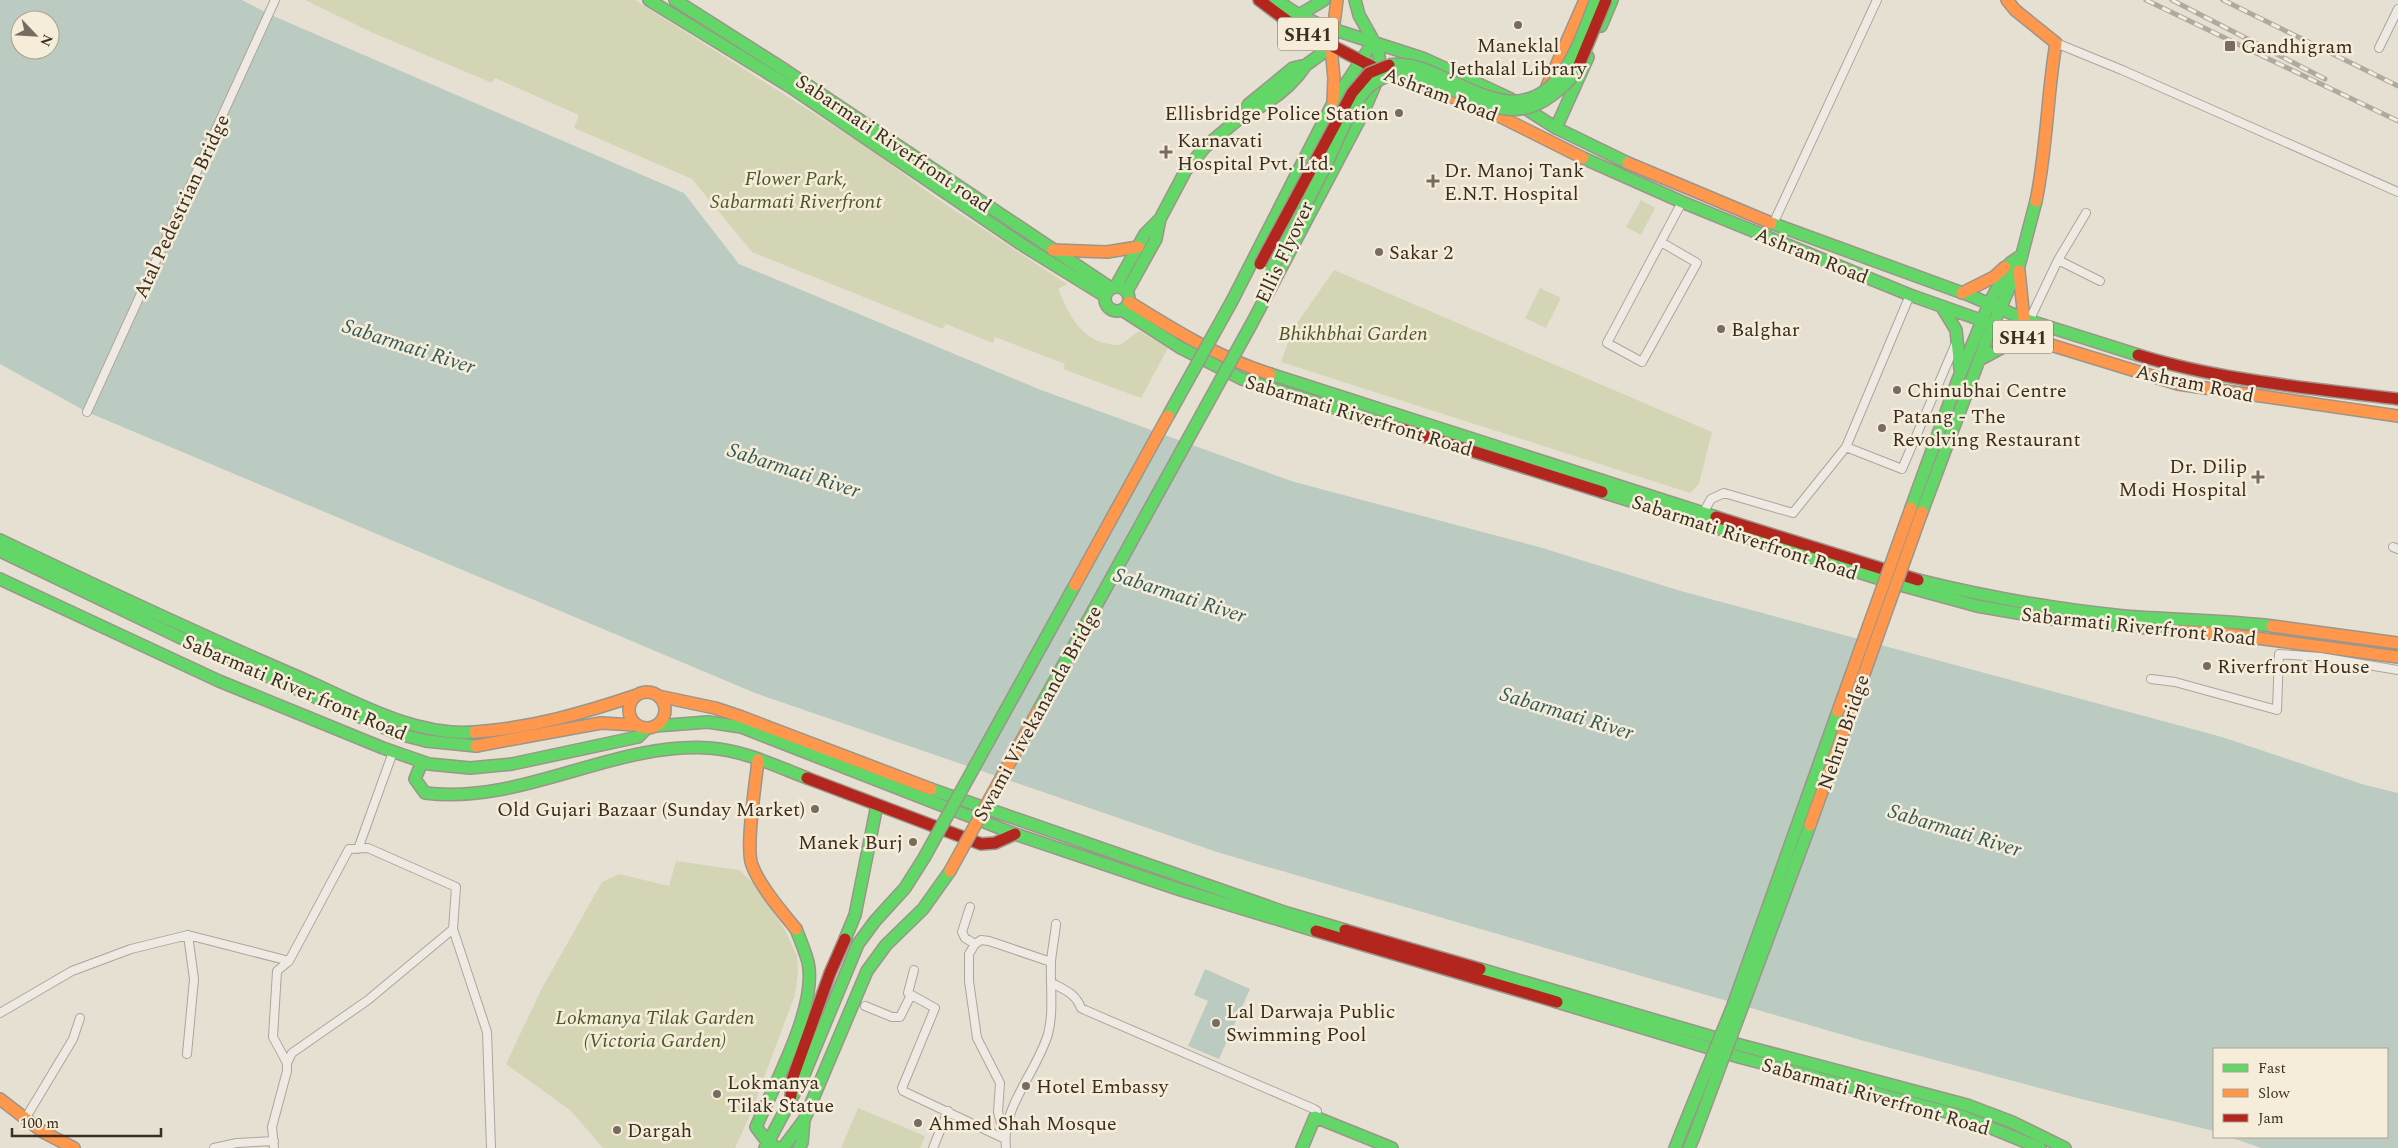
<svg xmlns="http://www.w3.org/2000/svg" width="2398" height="1148" font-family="Spectral,serif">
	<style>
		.green { fill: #d4d5b5 }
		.water { fill: #bccbc2; fill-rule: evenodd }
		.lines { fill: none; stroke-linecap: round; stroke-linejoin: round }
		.street-casing { stroke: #aca59a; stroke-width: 10 }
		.fast-casing { stroke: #9b958a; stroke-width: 14 }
		.slow-casing { stroke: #9b958a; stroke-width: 14 }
		.jam-casing { stroke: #9b958a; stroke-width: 14 }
		.street { stroke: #eeeae3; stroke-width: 8 }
		.fast { stroke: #63d668; stroke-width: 11 }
		.slow { stroke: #ff974d; stroke-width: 11 }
		.jam { stroke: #b3261e; stroke-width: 11 }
		.rail-casing { stroke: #aeaaa2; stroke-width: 5 }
		.rail { stroke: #f5edd9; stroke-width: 3; stroke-dasharray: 9; stroke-linecap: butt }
		.fast-bridge-casing { stroke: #9b958a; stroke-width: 14; stroke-linecap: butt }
		.slow-bridge-casing { stroke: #9b958a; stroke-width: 14; stroke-linecap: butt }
		.jam-bridge-casing { stroke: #9b958a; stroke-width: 14; stroke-linecap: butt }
		.fast-bridge { stroke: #63d668; stroke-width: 11 }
		.slow-bridge { stroke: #ff974d; stroke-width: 11 }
		.jam-bridge { stroke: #b3261e; stroke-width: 11 }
		.poi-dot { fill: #776c5f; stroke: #f5edd9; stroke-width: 2 }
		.labels { text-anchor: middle; stroke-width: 5; stroke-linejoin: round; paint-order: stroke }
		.shield { fill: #f5edd9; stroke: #736758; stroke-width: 1 }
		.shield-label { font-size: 19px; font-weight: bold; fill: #3b2e21 }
		.poi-label { font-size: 20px; fill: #3b2e21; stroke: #f5edd9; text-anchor: start }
		.street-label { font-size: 20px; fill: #3b2e21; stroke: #f5edd9 }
		.park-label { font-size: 20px; font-style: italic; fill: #4b5729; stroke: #f5edd9 }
		.water-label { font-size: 21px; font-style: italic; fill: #315a58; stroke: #f5edd9 }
	</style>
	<rect width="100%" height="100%" fill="#e6e0d2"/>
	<!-- green -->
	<path class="green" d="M 305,0 L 635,0 L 867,147 L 939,200 L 1067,284 L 1058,289 C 1071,319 1084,345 1120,345 L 1139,331 L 1168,348 L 1141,398 L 1063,369 L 1065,364 L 995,337 L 993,343 L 946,324 L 943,329 L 752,252 L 692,179 L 574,128 L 579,115 L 495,78 L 492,83 L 371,32 Z
		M 1641,200 L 1655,208 L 1641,235 L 1626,227 Z
		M 1334,270 L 1712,432 L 1699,484 L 1690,493 L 1281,362 L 1293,329 Z
		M 1540,288 L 1561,298 L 1546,328 L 1525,318 Z
		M 676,861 L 739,870 L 755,885 L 785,930 L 797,956 L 798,972 L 795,995 L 750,1115 L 735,1148 L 603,1148 L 570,1110 L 506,1064 L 542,988 L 602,882 L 619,874 L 669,886 Z
		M 858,1108 L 925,1136 L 920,1148 L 841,1148 Z"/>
	<!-- water -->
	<path class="water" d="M 0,0 L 242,0 L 271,15 L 684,193 L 739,264 L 1041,390 L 1291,481 L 1539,547 L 1681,591 L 2222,737 L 2365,785 L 2398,793 L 2398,1148 L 2261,1148 L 2230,1137 L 2387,1137 L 2387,1049 L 2214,1049 L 2214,1131 L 2077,1098 L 1864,1041 L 1220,853 L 755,693 L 87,412 L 0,364 ZM 20,20 L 50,20 L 50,50 L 20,50 Z
		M 1205,969 L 1250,989 L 1219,1059 L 1188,1046 L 1208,1001 L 1194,995 Z"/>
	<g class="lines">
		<!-- street casing -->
		<g class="street-casing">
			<path id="street" d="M 2056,43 L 2122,70 L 2398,192
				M 2379,48 L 2398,9
				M 1773,224 L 1877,0
				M 1661,242 L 1697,263 L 1642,362 L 1607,343 L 1682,202
				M 2058,260 L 2086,213
				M 1910,295 L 1846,447 L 1902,469 L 1956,343
				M 2029,321 L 2058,260 L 2100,281
				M 87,412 L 275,0
				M 1702,515 L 1711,499 L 1724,493 L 1793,513 L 1846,447
				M 2393,547 L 2398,549
				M 2151,679 L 2175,682 L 2277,710 L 2279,654 L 2320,657 L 2398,670
				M 358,849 L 393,752
				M 970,907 L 962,932 L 965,938 L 975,944
				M 914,970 L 908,993 L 935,1008 L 902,1088 L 903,1091 L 1005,1139
				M 1052,983 C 1065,990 1076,994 1081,1008 L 1085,1010 L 1314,1109 L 1317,1111 L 1315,1117
				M 865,1006 L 892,1017 L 900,1017 L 911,995
				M 0,1013 L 72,971 L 131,949 L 188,935
				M 187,1054 L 194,979 L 188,935 L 289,961
				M 287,1063 L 292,1053 L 368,1000 L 453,929
				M 25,1119 L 73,1039 L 80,1018
				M 1004,1134 L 998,1112 L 1000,1083 L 977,1038 L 969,981 L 969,954 L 975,944 L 981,940 L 989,941 L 1051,962
				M 214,1148 L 237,1143 L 274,1141
				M 274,1148 L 272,1127 L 287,1071 L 287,1063 L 273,1037 L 277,971 L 289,961 L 349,849 L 368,848 L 456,887 L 453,929 L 487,1032 L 491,1148
				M 933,1148 L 948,1111
				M 1006,1148 C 1001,1107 1037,1072 1048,1034 C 1054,1012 1050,985 1051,962 C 1052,949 1055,936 1056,924"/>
		</g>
		<!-- fast casing -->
		<g class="fast-casing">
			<path id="fast" d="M 649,0 L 789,86 L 1024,246 L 1105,296
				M 675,0 L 785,70 L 1111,288
				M 1276,0 L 1299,15 L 1323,26 L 1425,59 L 1509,98 L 1556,128 L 1628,163
				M 1299,15 L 1324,0
				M 1601,26 L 1612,0
				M 1241,117 C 1267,105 1290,89 1306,65
				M 1556,128 L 1588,57
				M 1583,158 L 1682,202 L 1910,295 L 2054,346
				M 1771,223 L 1971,296 L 2024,319 L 2138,355
				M 1116,286 L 1145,234 L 1160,219 L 1186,170 L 1205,147 L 1241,117 L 1249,104 L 1293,68 L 1306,65 L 1331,47
				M1105 299a12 12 0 1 1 24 0a12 12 0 1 1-24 0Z
				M 1127,291 L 1156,239 L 1160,219
				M 1232,301 L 1333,103 L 1374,41
				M 1942,307 L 1956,330 L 1960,369
				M 1122,310 L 1181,348 L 1242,379 L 1402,429
				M 1252,323 L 1362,115 L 1381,71 L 1378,49 L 1359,15 L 1355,0
				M 1979,360 L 2018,339 L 2027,338
				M 1270,374 L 1716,517
				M 1602,492 L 1893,583 L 1977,606 L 2051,619 L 2178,631
				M 1911,508 L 1957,382 L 1989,304 L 2010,263 L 2022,255
				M 1922,512 L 1988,336 L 2019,266 L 2036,201
				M 0,540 C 98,587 196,633 296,676 C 352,700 413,737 475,732
				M 0,551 L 179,637 L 399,734 L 426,741 L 476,746
				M 0,579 L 219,681 L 383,748 L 429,764 L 470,768 L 512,764 L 638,737 L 647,728
				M 1918,580 C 1987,597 2054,609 2124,616 C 2173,620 2223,620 2272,626
				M 655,726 L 708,722 L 741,727 L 1015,834 L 1181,890 L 1316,931
				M 422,762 L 415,779 L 425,793 C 523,805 612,742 709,748 C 743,750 776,766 807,778
				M 931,789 L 1287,913 L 1345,930
				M 845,939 L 855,915 L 877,805
				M 1480,969 L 1740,1045 L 1967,1105 L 2012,1122 L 2065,1148
				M 1557,1002 L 1739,1057 L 1962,1116 L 2040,1148
				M 765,1148 L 803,1077 L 858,944 L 875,921 L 905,888 L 924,858
				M 778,1148 L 768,1143 L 756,1127 C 774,1085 818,1006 808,962 C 805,951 800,939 796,929
				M 783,1148 L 804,1120 L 867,971 L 886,945 L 923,909 L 950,871
				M 799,1148 L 802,1143 L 804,1120
				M 1302,1148 L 1315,1117 L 1392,1148
				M 1675,1148 L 1681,1133
				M 1689,1148 L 1693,1139"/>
		</g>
		<!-- slow casing -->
		<g class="slow-casing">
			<path id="slow" d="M 2007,0 L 2015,10 L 2056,43 C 2047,95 2047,149 2036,201
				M 1373,67 L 1491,112 L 1583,158
				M 1545,91 L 1585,0
				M 1333,101 L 1334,78 L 1331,47 L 1337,0
				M 1628,163 L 1771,223
				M 1053,250 L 1107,252 L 1138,247
				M 2019,271 L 2024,319
				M 1962,293 L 1994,277 L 2005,267
				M 1129,302 C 1174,330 1219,358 1270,374
				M 2054,346 L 2178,384 L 2398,416
				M 2272,626 L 2398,643
				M 2178,631 L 2226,634 L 2398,657
				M629 710a18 18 0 1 1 36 0a18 18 0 1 1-36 0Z
				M 658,696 L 715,708 L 742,717 L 931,789
				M 475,732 C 531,728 584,713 637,695
				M 476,746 L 601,723 L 636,725
				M 758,760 C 756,781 745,848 752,865 C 759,885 782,912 796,929
				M 0,1099 L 43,1132 L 74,1148"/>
		</g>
		<!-- jam casing -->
		<g class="jam-casing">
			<path id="jam" d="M 1259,0 L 1294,26 L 1373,67
				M 2138,355 C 2222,381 2311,388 2398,399
				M 1402,429 L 1602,492
				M 1716,517 L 1918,580
				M 807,778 L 981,844 L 995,843 L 1015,834
				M 1345,930 L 1480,969
				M 1316,931 L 1557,1002
				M 791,1096 L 793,1077 L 830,973 L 845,939"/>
		</g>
		<!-- street -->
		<use href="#street" class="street"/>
		<!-- fast -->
		<use href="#fast" class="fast"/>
		<!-- slow -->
		<use href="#slow" class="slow"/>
		<!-- jam -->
		<use href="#jam" class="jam"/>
		<!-- rail casing -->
		<g class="rail-casing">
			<path id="rail" d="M 2146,0 L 2398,121
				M 2172,0 L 2325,79
				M 2223,0 L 2398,86"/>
		</g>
		<!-- rail -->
		<use href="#rail" class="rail"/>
		<!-- fast-bridge casing -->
		<g class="fast-bridge-casing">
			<path id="fast-bridge" d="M 1389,65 C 1410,61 1432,72 1451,81 C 1469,89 1488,99 1508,101 C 1563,105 1580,39 1596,0
				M 1271,270 C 1289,236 1307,203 1324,169 C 1337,145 1352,95 1377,81 C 1434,49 1489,143 1551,96 C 1563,87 1572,79 1579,65
				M 1168,416 L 1232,301
				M 1038,711 L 1252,323
				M 924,858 L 1075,585
				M 1681,1133 L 1732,1008 L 1838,711
				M 1693,1139 L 1810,825"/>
		</g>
		<!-- slow-bridge casing -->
		<g class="slow-bridge-casing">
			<path id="slow-bridge" d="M 1075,585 L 1168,416
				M 1838,711 L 1911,508
				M 1810,825 L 1922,512
				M 950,871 L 1038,711"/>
		</g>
		<!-- jam-bridge casing -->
		<g class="jam-bridge-casing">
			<path id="jam-bridge" d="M 1579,65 L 1606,0
				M 1260,264 L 1352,93 L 1369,73 L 1389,65"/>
		</g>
		<!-- fast-bridge -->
		<use href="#fast-bridge" class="fast-bridge"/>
		<!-- slow-bridge -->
		<use href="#slow-bridge" class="slow-bridge"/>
		<!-- jam-bridge -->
		<use href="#jam-bridge" class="jam-bridge"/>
	</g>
	<!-- markers -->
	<g class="poi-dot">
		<circle cx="1518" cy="25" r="5"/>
		<rect x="2224" y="40" width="12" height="12" rx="2.5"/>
		<circle cx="1399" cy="113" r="5"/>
		<path d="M1163.5 144.5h5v5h5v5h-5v5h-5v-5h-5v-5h5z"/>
		<path d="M1430.5 173.5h5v5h5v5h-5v5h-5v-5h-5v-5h5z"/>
		<circle cx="1379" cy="252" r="5"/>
		<circle cx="1721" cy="329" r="5"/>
		<circle cx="1897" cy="390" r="5"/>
		<circle cx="1882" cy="428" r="5"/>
		<path d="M2255.5 469.5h5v5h5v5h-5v5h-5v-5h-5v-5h5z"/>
		<circle cx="2207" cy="666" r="5"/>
		<circle cx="815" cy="809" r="5"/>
		<circle cx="913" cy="842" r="5"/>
		<circle cx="1216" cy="1023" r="5"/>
		<circle cx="1026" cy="1086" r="5"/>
		<circle cx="717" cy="1094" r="5"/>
		<circle cx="918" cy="1123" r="5"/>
		<circle cx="617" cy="1130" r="5"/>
	</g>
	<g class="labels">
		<!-- shield labels -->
		<g class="shield">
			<rect x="1278" y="17.5" width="60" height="33" rx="4"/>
			<rect x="1993" y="320.5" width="60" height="33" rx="4"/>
		</g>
		<g class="shield-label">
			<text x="1308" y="41">SH41</text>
			<text x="2023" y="344">SH41</text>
		</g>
		<!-- poi labels -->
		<g class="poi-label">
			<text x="1518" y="52" text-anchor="middle">Maneklal<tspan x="1518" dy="23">Jethalal Library</tspan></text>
			<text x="2241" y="53">Gandhigram</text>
			<text x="1389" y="120" text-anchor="end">Ellisbridge Police Station</text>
			<text x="1177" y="147">Karnavati<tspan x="1177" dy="23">Hospital Pvt. Ltd.</tspan></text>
			<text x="1444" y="177">Dr. Manoj Tank<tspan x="1444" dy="23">E.N.T. Hospital</tspan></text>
			<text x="1389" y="259">Sakar 2</text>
			<text x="1731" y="336">Balghar</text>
			<text x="1907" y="397">Chinubhai Centre</text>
			<text x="1892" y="423">Patang - The<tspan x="1892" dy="23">Revolving Restaurant</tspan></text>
			<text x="2247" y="473" text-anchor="end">Dr. Dilip<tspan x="2247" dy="23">Modi Hospital</tspan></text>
			<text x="2217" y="673">Riverfront House</text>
			<text x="805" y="816" text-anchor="end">Old Gujari Bazaar (Sunday Market)</text>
			<text x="903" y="849" text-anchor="end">Manek Burj</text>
			<text x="1226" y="1018">Lal Darwaja Public<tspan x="1226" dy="23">Swimming Pool</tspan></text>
			<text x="727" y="1089">Lokmanya<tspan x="727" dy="23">Tilak Statue</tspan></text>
			<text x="1036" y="1093">Hotel Embassy</text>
			<text x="928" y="1130">Ahmed Shah Mosque</text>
			<text x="627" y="1137">Dargah</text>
		</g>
		<!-- street labels -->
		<g class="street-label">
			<text transform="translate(1441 94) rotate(21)" y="7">Ashram Road</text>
			<text transform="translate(894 143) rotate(34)" y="7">Sabarmati Riverfront road</text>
			<text transform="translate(181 206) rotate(-65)" y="7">Atal Pedestrian Bridge</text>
			<text transform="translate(1284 252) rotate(-65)" y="7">Ellis Flyover</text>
			<text transform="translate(1812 255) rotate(22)" y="7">Ashram Road</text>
			<text transform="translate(2195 383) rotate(12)" y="7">Ashram Road</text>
			<text transform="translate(1359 415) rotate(17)" y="7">Sabarmati Riverfront Road</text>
			<text transform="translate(1745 537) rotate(18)" y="7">Sabarmati Riverfront Road</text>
			<text transform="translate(2139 626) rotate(6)" y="7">Sabarmati Riverfront Road</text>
			<text transform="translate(295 687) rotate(23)" y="7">Sabarmati River front Road</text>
			<text transform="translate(1037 713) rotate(-61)" y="7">Swami Vivekananda Bridge</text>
			<text transform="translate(1843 732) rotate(-71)" y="7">Nehru Bridge</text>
			<text transform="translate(1876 1096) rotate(16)" y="7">Sabarmati Riverfront Road</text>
		</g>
		<!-- park labels -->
		<g class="park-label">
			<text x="796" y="185">Flower Park,<tspan x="796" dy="23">Sabarmati Riverfront</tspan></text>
			<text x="1353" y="340">Bhikhbhai Garden</text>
			<text x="655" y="1024">Lokmanya Tilak Garden<tspan x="655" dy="23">(Victoria Garden)</tspan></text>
		</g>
		<!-- water labels -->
		<g class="water-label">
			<text transform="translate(409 346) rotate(18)" y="7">Sabarmati River</text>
			<text transform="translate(794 470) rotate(18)" y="7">Sabarmati River</text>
			<text transform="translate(1180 595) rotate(18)" y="7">Sabarmati River</text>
			<text transform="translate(1567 713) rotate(17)" y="7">Sabarmati River</text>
			<text transform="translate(1955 830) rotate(17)" y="7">Sabarmati River</text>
		</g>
	</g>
	<!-- legend -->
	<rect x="2213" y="1048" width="175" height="90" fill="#f5edd9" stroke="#aba18f"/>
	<rect x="2223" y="1064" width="25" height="8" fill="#63d668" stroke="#aba18f"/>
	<text x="2258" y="1073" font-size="15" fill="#3b2e21">Fast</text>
	<rect x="2223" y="1089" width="25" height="8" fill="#ff974d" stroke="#aba18f"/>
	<text x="2258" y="1098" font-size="15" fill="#3b2e21">Slow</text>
	<rect x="2223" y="1114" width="25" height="8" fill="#b3261e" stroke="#aba18f"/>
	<text x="2258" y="1123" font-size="15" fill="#3b2e21">Jam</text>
	<!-- north arrow -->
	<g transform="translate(35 35) rotate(115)"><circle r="24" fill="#f5edd9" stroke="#aba18f"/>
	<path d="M0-4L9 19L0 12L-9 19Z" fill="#776c5f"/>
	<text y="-8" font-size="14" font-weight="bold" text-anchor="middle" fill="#3b2e21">N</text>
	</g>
	<!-- scale -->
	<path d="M12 1128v8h149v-8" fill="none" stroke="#3b2e21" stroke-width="2.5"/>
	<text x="20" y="1128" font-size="15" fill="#3b2e21" stroke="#f5edd9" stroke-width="4" paint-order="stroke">100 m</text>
</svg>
